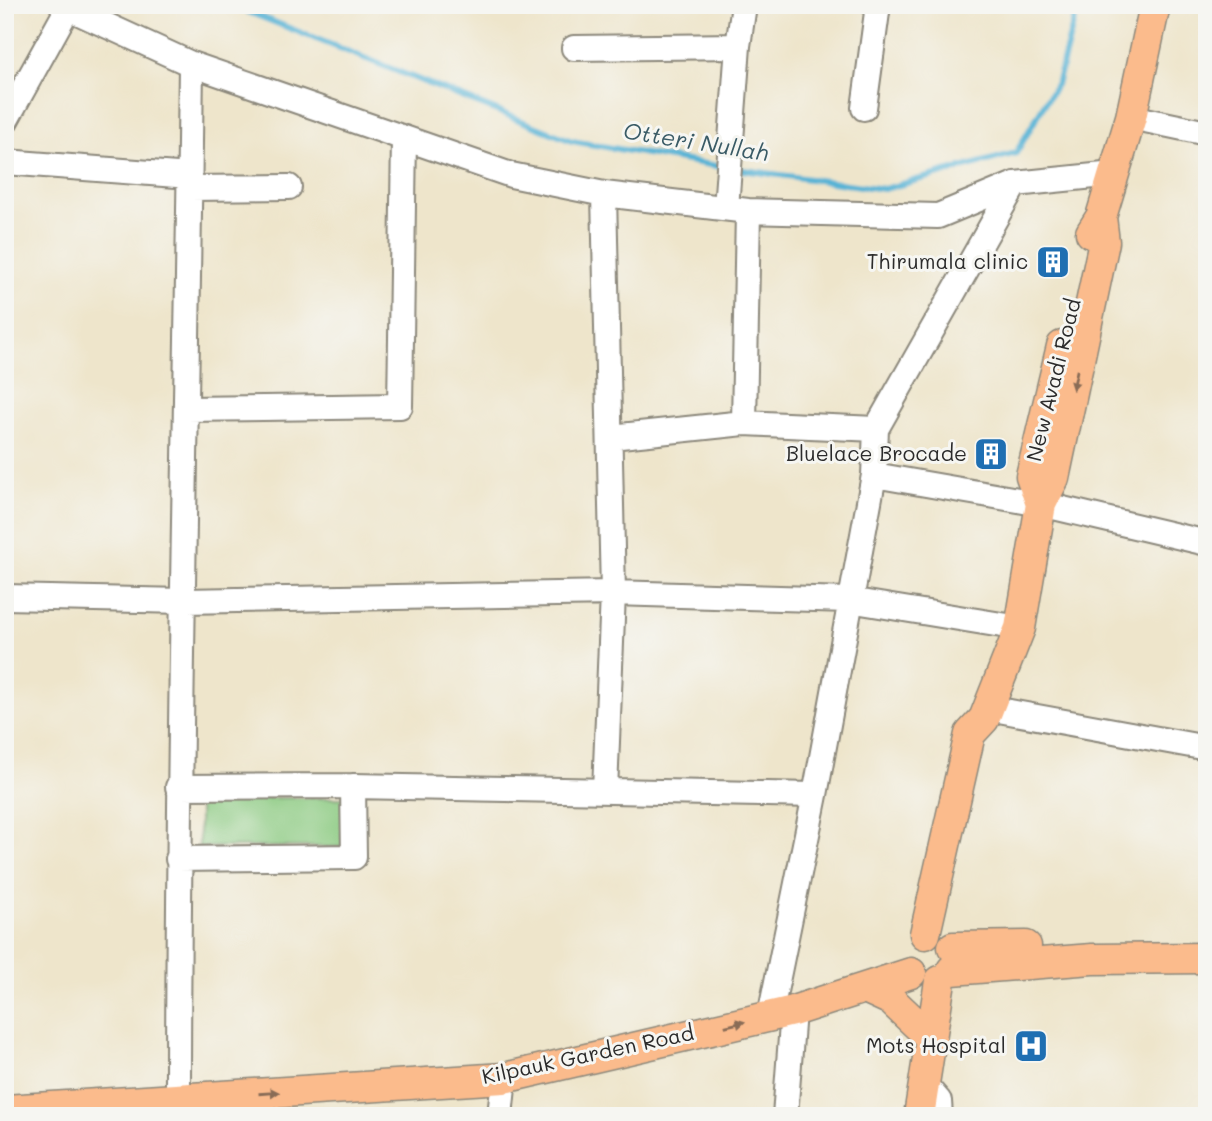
<svg xmlns="http://www.w3.org/2000/svg" width="1212" height="1121" font-family="Mali,sans-serif">
	<style>
		.park { fill: #8bca81; stroke: #5b7a56; stroke-width: 2 }
		.lines { fill: none; stroke-linecap: round; stroke-linejoin: round }
		.stream { stroke: #56b3d5; stroke-width: 6 }
		.minor-casing { stroke: #8c887b; stroke-width: 28 }
		.major-casing { stroke: #8c887b; stroke-width: 33 }
		.minor { stroke: #fff; stroke-width: 24 }
		.major { stroke: #fbbb8c; stroke-width: 30 }
		.oneway { fill: #896c57 }
		.labels { text-anchor: middle; stroke-width: 6; stroke-linejoin: round; paint-order: stroke }
		.poi-label { font-size: 21px; fill: #2b2b2b; stroke: #f6f6f2; text-anchor: end }
		.street-label { font-size: 21px; fill: #2b2b2b; stroke: #f6f6f2 }
		.water-label { font-size: 23px; font-style: italic; fill: #3a5b66; stroke: #f6f6f2 }
	</style>
	<rect width="100%" height="100%" fill="#f6f6f2"/>
	<filter id="ink" filterUnits="userSpaceOnUse"><feTurbulence type="fractalNoise" baseFrequency=".0143" numOctaves="2"/><feDisplacementMap in="SourceGraphic" scale="14" xChannelSelector="R" yChannelSelector="G"/><feConvolveMatrix kernelMatrix="1 2 1 2 8 2 1 2 1" color-interpolation-filters="sRGB"/></filter>
	<filter id="wash" filterUnits="userSpaceOnUse"><feTurbulence type="fractalNoise" baseFrequency=".00686" numOctaves="4" result="noise"/><feDisplacementMap in="SourceGraphic" scale="28" xChannelSelector="R" yChannelSelector="G"/><feGaussianBlur stdDeviation="1.57" result="paint"/><feColorMatrix in="noise" values="0 0 0 0 0 0 0 0 0 0 0 0 0 0 0 0 0 1.4 0 .05"/><feComposite in="paint" operator="in"/></filter>
	<g filter="url(#wash)">
		<rect width="100%" height="100%" fill="#eee5cb"/>
		<!-- park -->
		<path class="park" d="M 199,798 L 343,798 L 343,847 L 199,847 Z"/>
		<g class="lines">
			<!-- stream -->
			<path class="stream" d="M 231,5 L 572,141 L 722,167
				M 736,169 L 884,189 L 1016,153 L 1058,81 L 1078,5"/>
		</g>
	</g>
	<g filter="url(#ink)">
		<g class="lines">
			<!-- minor casing -->
			<g class="minor-casing">
				<path id="minor" d="M 62,5 L 191,64 L 511,175 L 604,194 L 748,211 L 938,216 L 1015,184 L 1114,174
					M 574,48 L 738,46
					M 864,108 L 878,5
					M 1131,117 L 1207,133
					M 5,122 L 68,8
					M 5,162 L 190,176
					M 190,188 L 289,187
					M 604,194 L 613,593 L 605,791
					M 726,208 L 738,46 L 744,5
					M 187,409 L 400,406 L 404,138
					M 744,423 L 748,211
					M 611,437 L 744,423 L 876,429
					M 874,475 L 1041,504 L 1207,543
					M 5,597 L 184,601 L 613,593 L 849,600 L 1020,628
					M 988,708 L 1207,748
					M 178,787 L 353,786 L 815,795
					M 178,859 L 354,857 L 353,786
					M 770,1016 L 815,795 L 874,475 L 876,429 L 1015,184
					M 925,1085 L 939,1101 L 940,1116
					M 178,1099 C 178,754 187,409 191,64
					M 500,1116 L 504,1078
					M 785,1116 L 793,1011"/>
			</g>
			<!-- major casing -->
			<g class="major-casing">
				<path id="major" d="M 1091,233 L 1101,217 L 1131,117 L 1155,5
					M 1041,504 L 1031,476 L 1062,346
					M 925,934 L 970,734 L 984,719 L 1020,628 L 1041,504 L 1054,478 L 1104,242 L 1101,217
					M 953,947 L 1026,946
					M 952,970 L 1092,959 L 1207,958
					M 865,988 L 891,1000 L 929,1036
					M 5,1110 L 504,1078 L 793,1011 L 911,973
					M 919,1116 L 940,981"/>
			</g>
			<!-- minor -->
			<use href="#minor" class="minor"/>
			<!-- major -->
			<use href="#major" class="major"/>
		</g>
		<!-- one-way arrows -->
		<defs><path id="oneway-solid" d="M-6-.8H1V-3.2L6.5 0L1 3.2V.8H-6Z" transform="scale(1.75)"/></defs>
		<g class="oneway">
			<use href="#oneway-solid" transform="translate(1075 380) rotate(102)"/>
			<use href="#oneway-solid" transform="translate(735 1024) rotate(-13)"/>
			<use href="#oneway-solid" transform="translate(269 1093) rotate(-4)"/>
		</g>
	</g>
	<!-- icons -->
	<defs>
		<g id="building-square" transform="scale(1.75)"><rect x="-9" y="-9" width="18" height="18" rx="4" fill="#1f6fb2" stroke="#f6f6f2"/><path d="M-4-6H4V6H1V3H-1V6H-4ZM-2.5-4.3h1.7v1.8h-1.7ZM.8-4.3h1.7v1.8H.8ZM-2.5-1h1.7V.8h-1.7ZM.8-1h1.7V.8H.8Z" fill="#fff"/></g>
		<g id="hospital-square" transform="scale(1.75)"><rect x="-9" y="-9" width="18" height="18" rx="4" fill="#1f6fb2" stroke="#f6f6f2"/><path d="M-5-5h3v3.5h4V-5h3V5h-3V1.5h-4V5h-3Z" fill="#fff"/></g>
	</defs>
	<g fill-rule="evenodd">
		<use href="#building-square" x="1053" y="262"/>
		<use href="#building-square" x="991" y="454"/>
		<use href="#hospital-square" x="1031" y="1046"/>
	</g>
	<g class="labels">
		<!-- poi labels -->
		<g class="poi-label">
			<text x="1028" y="269">Thirumala clinic</text>
			<text x="967" y="461">Bluelace Brocade</text>
			<text x="1006" y="1053">Mots Hospital</text>
		</g>
		<!-- street labels -->
		<g class="street-label">
			<text transform="translate(1054 380) rotate(-76)" y="7">New Avadi Road</text>
			<text transform="translate(588 1055) rotate(-12)" y="7">Kilpauk Garden Road</text>
		</g>
		<!-- water labels -->
		<g class="water-label">
			<text transform="translate(696 142) rotate(9)" y="8">Otteri Nullah</text>
		</g>
	</g>
	<!-- margin -->
	<rect width="1212" height="1121" fill="none" stroke="#f6f6f2" stroke-width="28"/>
</svg>
